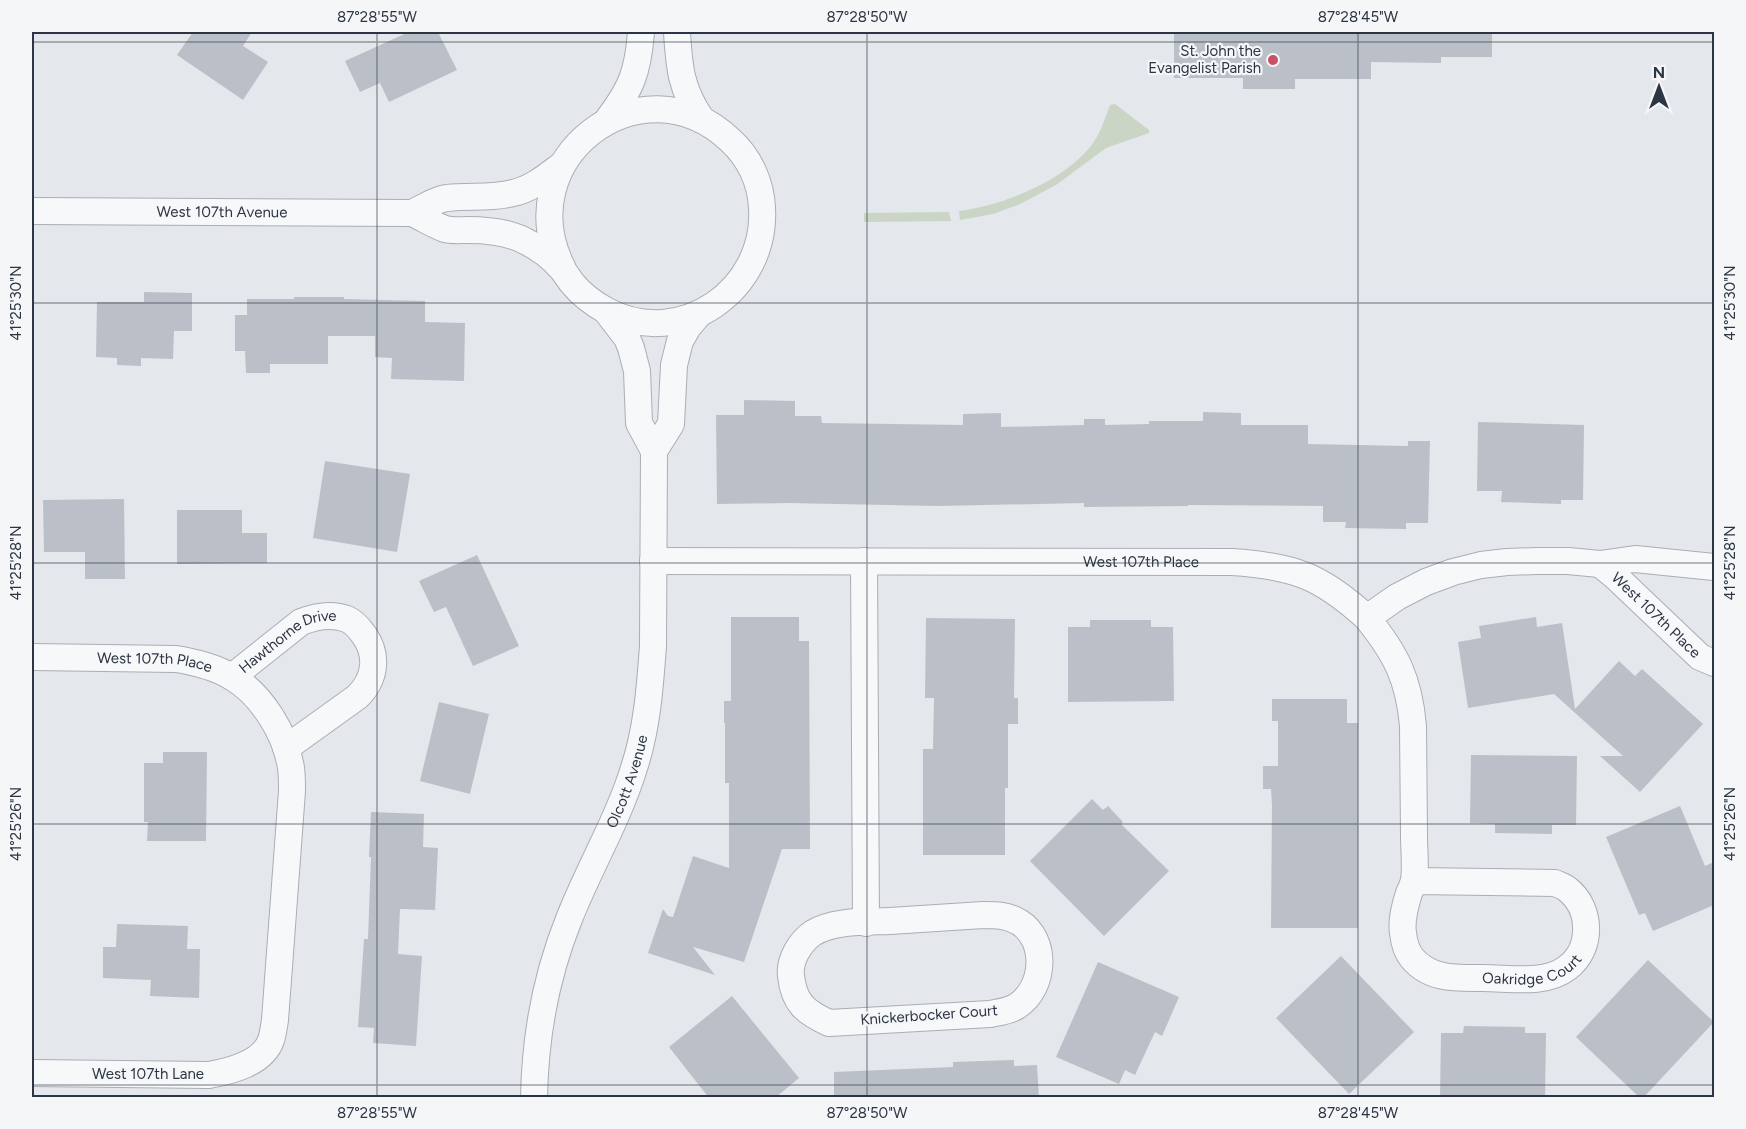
<svg xmlns="http://www.w3.org/2000/svg" width="1746" height="1129" font-family="Figtree,sans-serif">
	<style>
		.green { fill: #cad5c6 }
		.building { fill: #bbc0c8 }
		.lines { fill: none; stroke-linecap: round; stroke-linejoin: round }
		.street-casing { stroke: #a9aeb5; stroke-width: 28 }
		.street { stroke: #f7f8fa; stroke-width: 26 }
		.ticks { fill: none; stroke: #2c3543; stroke-width: 1.5; stroke-opacity: 0.45 }
		.poi-dot { fill: #c95166; stroke: #f4f6f8; stroke-width: 2 }
		.labels { text-anchor: middle; stroke-width: 4.5; stroke-linejoin: round; paint-order: stroke }
		.poi-label { font-size: 15px; fill: #2c3543; stroke: #f4f6f8; text-anchor: end }
		.street-label { font-size: 15px; fill: #2c3543; stroke: #f4f6f8 }
		.neatline { fill: none; stroke: #2c3543; stroke-width: 2 }
		.ticks-label { font-size: 15px; text-anchor: middle; fill: #2c3543 }
	</style>
	<rect width="100%" height="100%" fill="#e4e7eb"/>
	<!-- green -->
	<path class="green" d="M 1115,104 L 1149,130 L 1149,133 L 1106,148 L 1056,185 L 1020,204 L 993,214 L 960,220 L 959,211 C 1002,206 1067,180 1093,143 C 1101,132 1105,118 1110,105 Z
		M 949,212 L 951,221 L 864,222 L 864,213 Z"/>
	<!-- building -->
	<path class="building" d="M 193,32 L 252,32 L 243,46 L 268,62 L 243,100 L 177,55 Z
		M 409,32 L 438,32 L 457,70 L 389,102 L 380,83 L 360,92 L 345,61 Z
		M 1174,32 L 1492,32 L 1492,57 L 1441,57 L 1441,63 L 1371,62 L 1371,79 L 1295,79 L 1295,89 L 1243,89 L 1243,78 L 1174,78 Z
		M 144,292 L 192,293 L 192,331 L 174,331 L 173,359 L 141,358 L 141,366 L 117,365 L 117,358 L 96,357 L 97,302 L 144,302 Z
		M 294,297 L 344,297 L 344,299 L 425,301 L 425,322 L 465,323 L 464,381 L 391,379 L 392,358 L 375,357 L 375,336 L 328,336 L 328,364 L 270,364 L 270,373 L 246,373 L 245,351 L 235,351 L 235,315 L 247,315 L 247,299 L 294,299 Z
		M 744,400 L 795,401 L 795,416 L 821,416 L 822,423 L 963,425 L 963,414 L 1001,413 L 1001,427 L 1084,425 L 1084,419 L 1105,419 L 1105,425 L 1149,424 L 1149,421 L 1203,421 L 1203,412 L 1241,413 L 1241,425 L 1308,425 L 1308,444 L 1408,446 L 1408,441 L 1430,441 L 1428,523 L 1406,523 L 1406,529 L 1345,528 L 1346,522 L 1323,522 L 1323,506 L 1188,505 L 1188,506 L 1084,507 L 1084,503 L 938,506 L 789,503 L 717,504 L 716,415 L 744,415 Z
		M 1478,422 L 1584,425 L 1583,500 L 1561,500 L 1561,504 L 1501,502 L 1502,491 L 1477,491 Z
		M 325,461 L 410,474 L 397,552 L 313,538 Z
		M 124,499 L 125,579 L 85,579 L 85,552 L 44,552 L 43,500 Z
		M 177,510 L 242,510 L 242,533 L 267,533 L 267,563 L 177,564 Z
		M 477,555 L 519,646 L 473,666 L 446,607 L 434,612 L 419,581 Z
		M 731,617 L 799,617 L 799,641 L 809,641 L 810,849 L 782,849 L 744,962 L 693,947 L 715,975 L 648,953 L 663,909 L 668,916 L 673,917 L 693,856 L 729,868 L 729,783 L 725,783 L 725,723 L 724,723 L 724,701 L 731,701 Z
		M 1536,617 L 1537,627 L 1562,623 L 1575,709 L 1619,661 L 1635,676 L 1642,669 L 1703,724 L 1640,792 L 1600,756 L 1623,756 L 1554,694 L 1468,708 L 1458,642 L 1481,638 L 1479,626 Z
		M 926,618 L 1015,619 L 1014,698 L 1018,698 L 1018,724 L 1008,724 L 1008,788 L 1005,788 L 1005,855 L 923,855 L 923,749 L 933,749 L 934,698 L 925,698 Z
		M 1090,620 L 1151,620 L 1151,627 L 1173,627 L 1174,701 L 1068,702 L 1068,627 L 1090,627 Z
		M 1272,699 L 1347,699 L 1347,723 L 1358,723 L 1358,928 L 1271,928 L 1272,805 L 1271,789 L 1263,789 L 1263,766 L 1278,766 L 1278,721 L 1272,721 Z
		M 439,702 L 489,714 L 470,794 L 420,781 Z
		M 163,752 L 207,752 L 206,841 L 147,841 L 148,822 L 144,822 L 144,763 L 163,763 Z
		M 1471,755 L 1577,756 L 1576,825 L 1552,825 L 1552,834 L 1495,833 L 1495,824 L 1470,823 Z
		M 1092,799 L 1103,810 L 1108,806 L 1123,822 L 1121,824 L 1169,871 L 1104,936 L 1030,861 Z
		M 1680,806 L 1705,866 L 1714,862 L 1714,905 L 1653,931 L 1645,913 L 1639,915 L 1606,837 Z
		M 371,812 L 424,814 L 423,847 L 438,848 L 435,910 L 400,909 L 398,954 L 422,956 L 416,1046 L 373,1043 L 374,1028 L 358,1027 L 364,939 L 368,939 L 371,857 L 369,857 Z
		M 117,924 L 188,926 L 187,949 L 200,949 L 199,998 L 150,996 L 151,980 L 103,978 L 103,947 L 116,947 Z
		M 1341,956 L 1414,1032 L 1349,1094 L 1276,1018 Z
		M 1648,960 L 1714,1022 L 1643,1098 L 1640,1098 L 1576,1037 Z
		M 1098,962 L 1179,997 L 1162,1036 L 1155,1032 L 1135,1075 L 1125,1070 L 1119,1084 L 1056,1057 Z
		M 732,996 L 799,1078 L 775,1098 L 709,1098 L 669,1047 Z
		M 1464,1026 L 1525,1027 L 1525,1033 L 1546,1033 L 1545,1098 L 1440,1098 L 1441,1033 L 1463,1033 Z
		M 1014,1060 L 1014,1066 L 1037,1065 L 1039,1098 L 834,1098 L 834,1072 L 953,1067 L 953,1062 Z"/>
	<g class="lines">
		<!-- street casing -->
		<g class="street-casing">
			<g id="street">
				<path d="M 677,32 C 679,67 681,90 702,120"/>
				<path d="M 606,122 C 631,89 638,73 641,32"/>
				<path id="s1" d="M 32,211 L 412,213 C 423,208 436,199 447,198 C 469,195 491,199 513,193 C 532,189 547,176 562,165"/>
				<path d="M 412,213 C 423,218 434,225 445,229 C 452,231 461,230 468,230 C 487,230 508,232 525,241 C 538,247 551,257 561,268 C 565,272 568,278 572,283 C 581,294 594,304 607,311 C 681,350 767,290 762,208 C 761,182 749,157 730,140 C 641,56 506,159 563,269"/>
				<path d="M 654,451 L 671,424 L 674,365 L 680,341 L 688,327 L 699,314"/>
				<path id="s2" d="M 653,561 L 1232,562 C 1294,566 1321,576 1367,618 L 1397,597 L 1426,582 L 1453,572 L 1481,565 L 1507,562 L 1537,561 L 1568,561 L 1600,564 L 1635,559 L 1714,567"/>
				<path d="M 864,561 L 866,923"/>
				<path id="s3" d="M 1600,564 L 1617,578 L 1700,657 L 1714,663"/>
				<path id="s4" d="M 1367,618 C 1396,654 1409,679 1413,726 C 1413,762 1414,799 1414,835 C 1414,850 1416,866 1414,880 C 1413,885 1411,889 1409,893 C 1405,906 1401,920 1403,933 C 1404,942 1406,951 1412,958 C 1430,980 1457,978 1483,978 C 1510,978 1545,985 1567,968 C 1593,949 1592,908 1567,889 C 1564,886 1559,885 1555,883 L 1414,881"/>
				<path id="s5" d="M 32,657 L 176,659 C 195,662 215,667 232,677 C 262,695 286,734 291,768 C 292,775 292,783 292,791 L 275,1020 C 274,1026 273,1034 271,1040 C 263,1063 231,1071 209,1075 L 32,1073"/>
				<path id="s6" d="M 232,677 L 301,622 C 316,616 331,613 347,619 C 354,622 359,628 364,635 C 379,656 375,680 357,697 L 286,748"/>
				<path d="M 983,915 C 996,915 1007,915 1019,922 C 1048,940 1045,988 1017,1006 C 1010,1011 999,1012 990,1014 L 829,1023 C 805,1012 794,1003 791,976 C 789,960 800,942 813,933 C 834,920 867,922 890,921 C 921,919 952,917 983,915 Z"/>
				<path id="s7" d="M 534,1098 C 535,1037 546,976 569,919 C 589,868 618,820 634,768 C 647,729 650,687 653,646 L 654,451 L 639,423 L 637,371 L 631,348 L 627,338 L 607,312"/>
			</g>
		</g>
		<!-- street -->
		<use href="#street" class="street"/>
	</g>
	<!-- ticks -->
	<path class="ticks" d="M 377,32 L 377,1098M 867,32 L 867,1098M 1358,32 L 1358,1098M 32,42 L 1714,42M 32,303 L 1714,303M 32,563 L 1714,563M 32,824 L 1714,824M 32,1085 L 1714,1085"/>
	<!-- markers -->
	<circle class="poi-dot" cx="1273" cy="60" r="6"/>
	<g class="labels">
		<!-- poi labels -->
		<g class="poi-label">
			<text x="1261" y="56">St. John the<tspan x="1261" dy="17">Evangelist Parish</tspan></text>
		</g>
		<!-- street labels -->
		<g class="street-label">
			<text dy="5" stroke="none"><textPath href="#s1" startOffset="190">West 107th Avenue</textPath></text>
			<text dy="5" stroke="none"><textPath href="#s2" startOffset="488">West 107th Place</textPath></text>
			<text dy="5" stroke="none"><textPath href="#s3" startOffset="76">West 107th Place</textPath></text>
			<text dy="5" stroke="none"><textPath href="#s6" startOffset="68">Hawthorne Drive</textPath></text>
			<text dy="5" stroke="none"><textPath href="#s5" startOffset="123">West 107th Place</textPath></text>
			<text dy="5" stroke="none"><textPath href="#s7" startOffset="333">Olcott Avenue</textPath></text>
			<text dy="5" stroke="none"><textPath href="#s4" startOffset="483">Oakridge Court</textPath></text>
			<text transform="translate(929 1015) rotate(-4)" y="5">Knickerbocker Court</text>
			<text x="148" y="1079">West 107th Lane</text>
		</g>
	</g>
	<!-- border -->
	<rect width="1746" height="1129" fill="none" stroke="#f4f6f8" stroke-width="66"/>
	<!-- north arrow -->
	<g transform="translate(1659 87)" stroke="#f4f6f8" stroke-width="4.5" paint-order="stroke">
	<path d="M0-4.5L10 22L0 15L-10 22Z" fill="#2c3543"/>
	<text y="-9" font-size="16" font-weight="bold" text-anchor="middle" fill="#2c3543">N</text>
	</g>
	<rect x="33" y="33" width="1680" height="1063" class="neatline"/>
	<g class="ticks-label">
		<text x="377" y="22">87°28'55"W</text>
		<text x="867" y="22">87°28'50"W</text>
		<text x="1358" y="22">87°28'45"W</text>
		<text transform="translate(16 303) rotate(-90)" y="5">41°25'30"N</text>
		<text transform="translate(1730 303) rotate(-90)" y="5">41°25'30"N</text>
		<text transform="translate(16 563) rotate(-90)" y="5">41°25'28"N</text>
		<text transform="translate(1730 563) rotate(-90)" y="5">41°25'28"N</text>
		<text transform="translate(16 824) rotate(-90)" y="5">41°25'26"N</text>
		<text transform="translate(1730 824) rotate(-90)" y="5">41°25'26"N</text>
		<text x="377" y="1118">87°28'55"W</text>
		<text x="867" y="1118">87°28'50"W</text>
		<text x="1358" y="1118">87°28'45"W</text>
	</g>
</svg>
